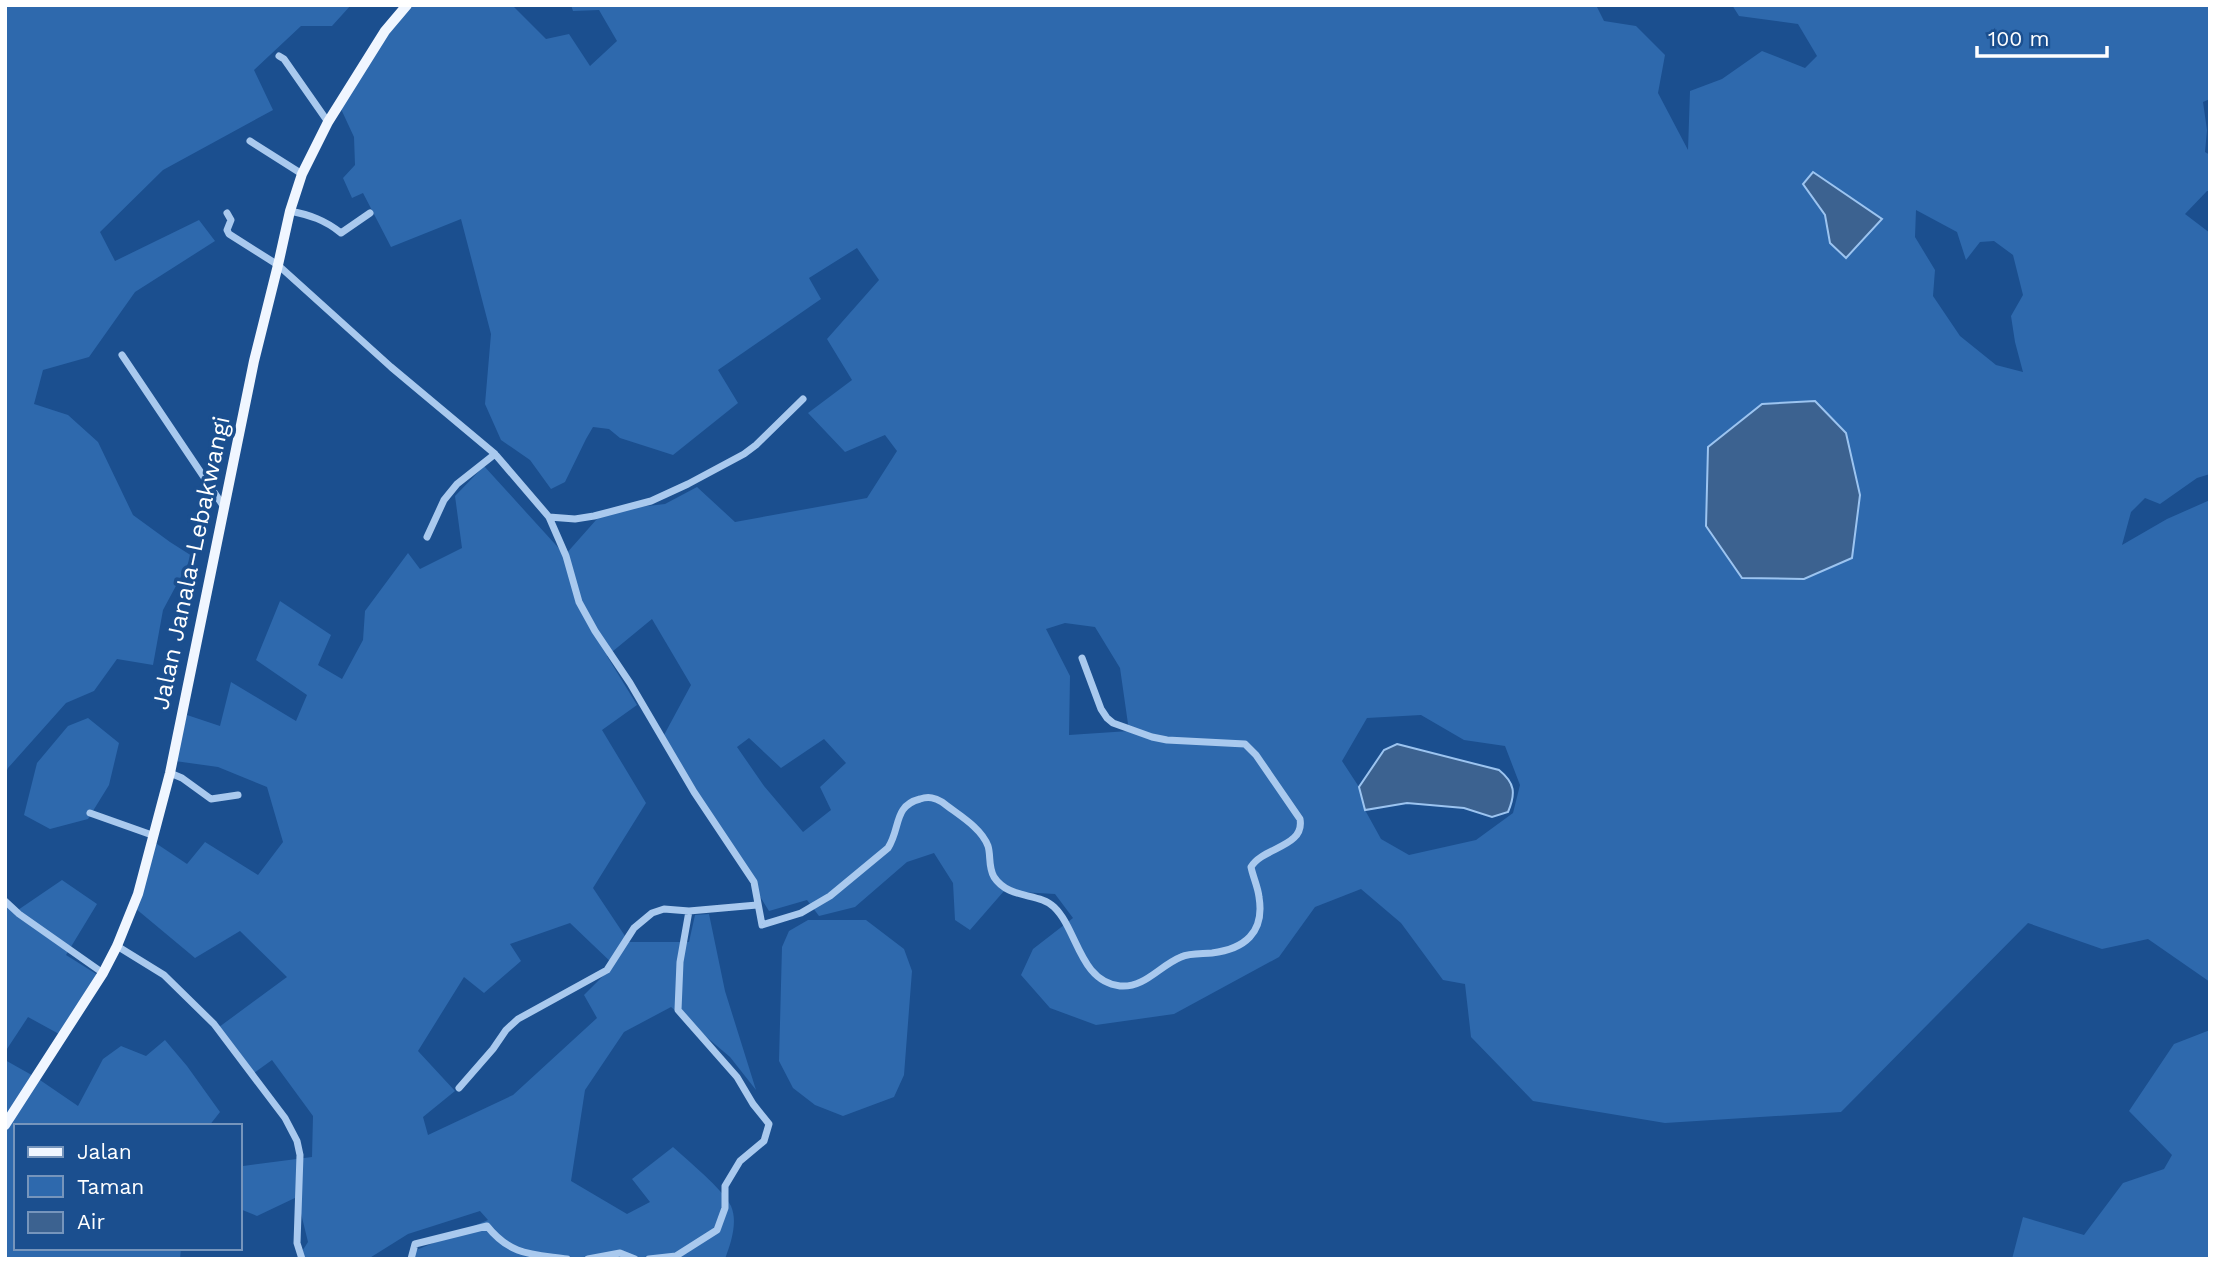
<svg xmlns="http://www.w3.org/2000/svg" width="2215" height="1264" font-family="'Work Sans',sans-serif">
	<style>
		.green { fill: #2e69ad; fill-rule: evenodd }
		.water { fill: #3c6290; stroke: #9cc4f0; stroke-width: 2 }
		.lines { fill: none; stroke-linecap: round; stroke-linejoin: round }
		.street { stroke: #a9c9ee; stroke-width: 7 }
		.primary { stroke: #f0f6ff; stroke-width: 10 }
		.labels { text-anchor: middle; stroke-width: 7; stroke-linejoin: round; paint-order: stroke }
		.street-label { font-size: 24px; fill: #fff; stroke: #1b4f8f }
	</style>
	<rect width="100%" height="100%" fill="#1b4f8f"/>
	<!-- green -->
	<path class="green" d="M 5,5 L 351,5 L 332,26 L 301,26 L 254,70 L 273,110 L 163,170 L 100,232 L 115,261 L 199,220 L 215,241 L 135,292 L 89,357 L 43,370 L 34,404 L 68,415 L 98,442 L 133,515 L 170,542 L 192,556 L 163,610 L 153,665 L 117,659 L 94,691 L 66,703 L 8,768 L 5,775 Z
		M 408,5 L 512,5 L 546,39 L 569,34 L 590,66 L 617,41 L 599,10 L 573,11 L 571,5 L 1596,5 L 1604,21 L 1636,26 L 1665,55 L 1658,93 L 1688,150 L 1690,91 L 1722,79 L 1762,51 L 1805,68 L 1817,56 L 1798,24 L 1739,16 L 1732,5 L 2210,5 L 2210,99 L 2203,102 L 2207,130 L 2205,152 L 2210,155 L 2210,191 L 2207,191 L 2185,214 L 2210,233 L 2210,474 L 2197,478 L 2160,504 L 2145,498 L 2131,512 L 2122,545 L 2167,519 L 2210,500 L 2210,982 L 2148,939 L 2102,949 L 2028,923 L 1841,1112 L 1665,1123 L 1533,1101 L 1471,1037 L 1465,984 L 1443,980 L 1401,923 L 1361,889 L 1315,907 L 1279,957 L 1174,1014 L 1096,1025 L 1050,1008 L 1021,975 L 1033,949 L 1073,918 L 1055,894 L 1004,891 L 970,930 L 955,920 L 953,883 L 934,853 L 907,862 L 855,907 L 819,916 L 807,900 L 769,911 L 715,824 L 664,735 L 691,685 L 652,619 L 607,656 L 637,705 L 602,730 L 646,803 L 593,888 L 629,942 L 689,942 L 695,915 L 709,914 L 725,991 L 756,1090 L 730,1057 L 671,1007 L 624,1032 L 585,1090 L 571,1181 L 627,1214 L 650,1202 L 632,1179 L 673,1147 C 687,1160 723,1189 731,1206 C 738,1222 731,1243 725,1259 L 414,1259 L 414,1251 L 488,1220 L 480,1211 L 408,1234 L 368,1259 L 297,1259 L 308,1242 L 297,1197 L 257,1216 L 240,1209 L 240,1162 L 243,1166 L 312,1157 L 313,1116 L 272,1060 L 250,1076 L 215,1030 L 287,977 L 240,931 L 195,958 L 135,908 L 154,842 L 187,864 L 205,842 L 258,875 L 283,842 L 267,787 L 218,767 L 175,761 L 187,715 L 220,726 L 231,682 L 296,721 L 307,695 L 256,660 L 280,601 L 331,635 L 318,665 L 342,679 L 363,640 L 365,611 L 408,553 L 420,569 L 462,548 L 455,496 L 484,466 L 565,555 L 604,511 L 665,504 L 697,487 L 735,522 L 867,498 L 897,451 L 885,435 L 845,452 L 808,413 L 852,380 L 827,339 L 879,280 L 857,248 L 809,278 L 821,299 L 718,370 L 738,403 L 673,455 L 620,438 L 609,429 L 593,427 L 586,439 L 565,482 L 551,489 L 530,460 L 501,440 L 485,404 L 491,334 L 461,219 L 391,247 L 363,193 L 352,198 L 343,178 L 355,165 L 354,137 L 341,109 L 355,81 ZM 1916,210 L 1957,232 L 1966,260 L 1980,242 L 1994,241 L 2013,255 L 2023,295 L 2011,316 L 2015,342 L 2023,372 L 1996,365 L 1960,336 L 1933,296 L 1935,270 L 1915,237 ZM 1826,215 L 1846,257 L 1830,243 ZM 1065,623 L 1095,627 L 1120,668 L 1129,731 L 1069,735 L 1070,676 L 1046,629 ZM 1421,715 L 1464,740 L 1505,746 L 1520,785 L 1513,813 L 1476,840 L 1409,855 L 1381,839 L 1365,810 L 1359,787 L 1342,761 L 1367,718 ZM 749,738 L 781,768 L 824,739 L 846,763 L 820,787 L 831,810 L 803,832 L 764,786 L 737,747 ZM 570,923 L 614,965 L 584,995 L 597,1018 L 513,1095 L 428,1135 L 423,1117 L 455,1091 L 418,1051 L 464,977 L 484,993 L 521,961 L 510,944 Z
		M 88,718 L 119,743 L 109,785 L 88,819 L 50,829 L 24,815 L 37,763 L 68,726 Z
		M 62,880 L 97,904 L 66,955 L 101,977 L 59,1034 L 28,1017 L 5,1052 L 5,902 L 15,912 Z
		M 808,920 L 866,920 L 904,949 L 912,971 L 904,1075 L 894,1097 L 843,1116 L 815,1105 L 793,1088 L 779,1061 L 782,947 L 789,931 Z
		M 2210,1030 L 2210,1259 L 2012,1259 L 2023,1217 L 2084,1235 L 2123,1183 L 2164,1169 L 2172,1155 L 2129,1111 L 2174,1044 Z
		M 165,1040 L 187,1066 L 220,1112 L 209,1126 L 16,1126 L 16,1248 L 181,1248 L 180,1259 L 5,1259 L 5,1060 L 37,1078 L 78,1106 L 103,1059 L 121,1046 L 146,1056 Z"/>
	<!-- water -->
	<path class="water" d="M 1813,172 L 1882,219 L 1846,258 L 1830,243 L 1825,215 L 1803,184 Z
		M 1815,401 L 1846,433 L 1860,495 L 1852,558 L 1804,579 L 1742,578 L 1706,526 L 1708,447 L 1762,404 Z
		M 1397,744 L 1499,770 C 1515,783 1516,793 1508,812 L 1492,817 L 1464,808 L 1407,803 L 1365,810 L 1359,787 L 1384,750 Z"/>
	<g class="lines">
		<!-- street -->
		<path class="street" d="M 279,56 L 284,59 L 328,122
			M 250,141 L 302,174
			M 290,211 C 310,215 325,220 341,233 L 370,213
			M 227,213 L 231,220 L 227,230 L 229,234 L 278,265 L 391,367 L 495,454 L 549,517 L 566,556 L 579,602 L 595,631 L 630,683 L 694,792 L 754,882 L 762,925 L 801,913 L 830,896 L 888,848 C 901,828 893,806 920,799 C 929,796 935,798 942,802 C 957,814 981,827 988,846 C 991,855 988,867 994,877 C 1009,900 1039,892 1054,907 C 1078,930 1079,981 1120,986 C 1145,988 1159,966 1181,957 C 1190,953 1202,954 1212,953 C 1244,949 1265,933 1259,897 C 1258,887 1253,877 1251,867 C 1263,847 1305,847 1300,819 L 1256,755 L 1245,744 L 1167,740 L 1152,737 L 1113,723 L 1107,718 L 1101,709 L 1082,658
			M 122,355 L 224,507
			M 549,517 L 575,519 L 594,516 L 651,501 L 688,484 L 744,454 L 756,445 L 803,399
			M 427,537 L 444,500 L 457,484 L 495,454
			M 170,773 L 182,778 L 211,799 L 238,795
			M 90,813 L 152,835
			M 5,901 L 19,914 L 103,973
			M 117,946 L 164,975 L 214,1024 L 285,1118 L 297,1141 L 300,1155 L 297,1243 L 302,1259
			M 459,1088 L 493,1049 L 506,1030 L 518,1019 L 607,970 L 634,928 L 652,913 L 664,909 L 689,911 L 757,905
			M 411,1259 L 415,1244 L 487,1226 C 511,1256 532,1254 567,1259
			M 588,1259 L 620,1253 L 635,1259
			M 649,1259 L 676,1256 L 717,1230 L 725,1208 L 725,1186 L 740,1161 L 764,1141 L 769,1124 L 753,1104 L 737,1077 L 678,1010 L 680,962 L 689,911"/>
		<!-- primary -->
		<path class="primary" d="M 5,1125 L 103,973 L 117,946 L 138,894 L 170,773 L 254,361 L 278,265 L 290,211 L 302,174 L 328,122 L 385,31 L 407,5"/>
	</g>
	<g class="labels">
		<!-- street labels -->
		<g class="street-label">
			<text transform="translate(191 563) rotate(-78)" y="8">Jalan Janala–Lebakwangi</text>
		</g>
	</g>
	<!-- border -->
	<rect width="2215" height="1264" fill="none" stroke="#ffffff" stroke-width="14"/>
	<!-- legend -->
	<rect x="14" y="1124" width="228" height="126" fill="#1b4f8f" stroke="#7695bc" stroke-width="2"/>
	<rect x="28" y="1147" width="35" height="10" fill="#f0f6ff" stroke="#7695bc" stroke-width="2"/>
	<text x="77" y="1159" font-size="21" fill="#ffffff">Jalan</text>
	<rect x="28" y="1176" width="35" height="21" fill="#2e69ad" stroke="#7695bc" stroke-width="2"/>
	<text x="77" y="1194" font-size="21" fill="#ffffff">Taman</text>
	<rect x="28" y="1212" width="35" height="21" fill="#3c6290" stroke="#7695bc" stroke-width="2"/>
	<text x="77" y="1229" font-size="21" fill="#ffffff">Air</text>
	<!-- scale -->
	<path d="M1977 46v10h130v-10" fill="none" stroke="#ffffff" stroke-width="3.5"/>
	<text x="1988" y="46" font-size="21" fill="#ffffff" stroke="#1b4f8f" stroke-width="5" paint-order="stroke">100 m</text>
</svg>
